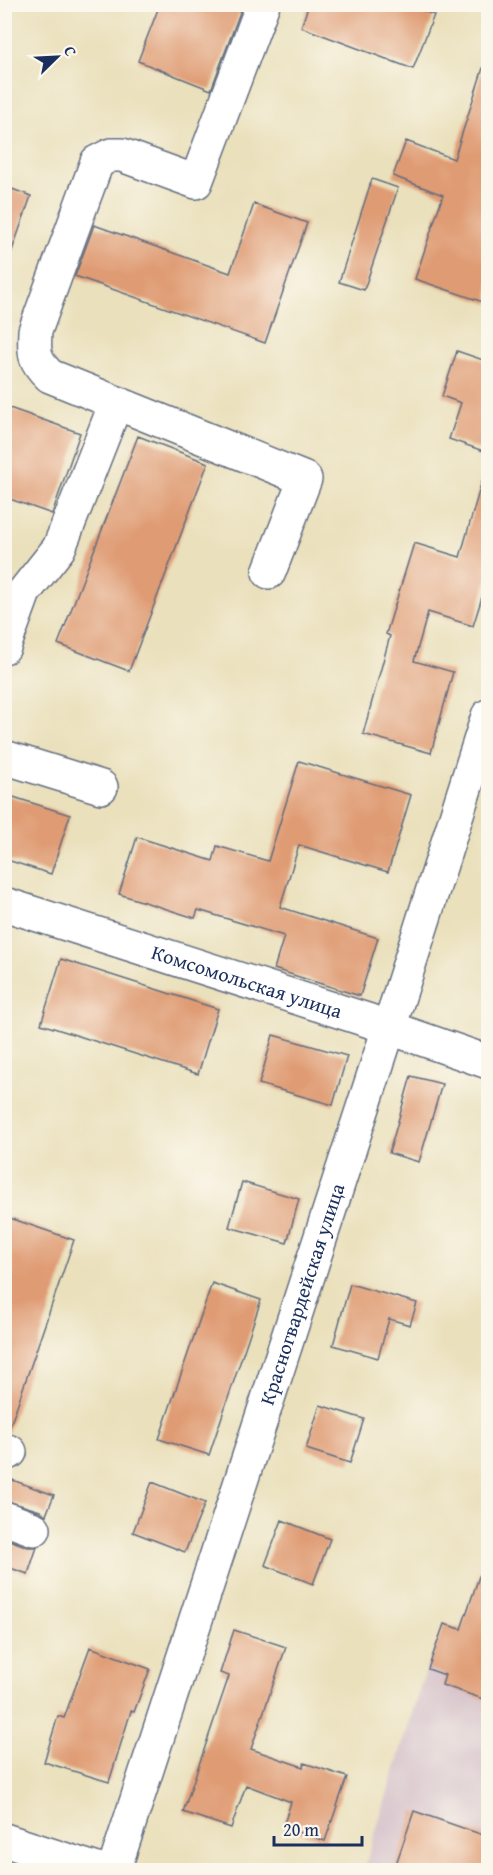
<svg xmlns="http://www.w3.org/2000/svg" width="493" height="1875" font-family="'Gentium Book Plus',serif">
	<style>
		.industrial { fill: #d2bdc7 }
		.building { fill: #df9b73 }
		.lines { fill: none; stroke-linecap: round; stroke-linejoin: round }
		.minor-casing { stroke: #636d7f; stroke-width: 36 }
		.minor { stroke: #fff; stroke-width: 33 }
		.labels { text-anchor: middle; stroke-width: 4.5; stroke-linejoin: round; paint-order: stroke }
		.street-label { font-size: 20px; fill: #1b2f5e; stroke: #fbf7ec }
	</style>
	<rect width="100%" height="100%" fill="#fbf7ec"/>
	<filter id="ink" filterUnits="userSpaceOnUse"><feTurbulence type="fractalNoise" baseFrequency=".0167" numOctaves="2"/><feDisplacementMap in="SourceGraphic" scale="12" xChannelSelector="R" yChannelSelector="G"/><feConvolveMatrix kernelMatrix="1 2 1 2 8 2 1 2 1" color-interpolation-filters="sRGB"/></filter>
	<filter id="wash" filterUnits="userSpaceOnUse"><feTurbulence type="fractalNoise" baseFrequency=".008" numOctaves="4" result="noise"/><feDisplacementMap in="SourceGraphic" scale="24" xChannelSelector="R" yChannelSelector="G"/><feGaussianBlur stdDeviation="1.35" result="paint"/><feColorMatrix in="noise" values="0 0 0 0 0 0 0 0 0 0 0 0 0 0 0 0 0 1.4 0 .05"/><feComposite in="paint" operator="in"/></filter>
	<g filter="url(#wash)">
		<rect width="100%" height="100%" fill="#eae0bc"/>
		<!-- industrial -->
		<path class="industrial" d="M 479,1576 L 488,1579 L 488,1870 L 377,1870 L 365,1866 L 421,1684 L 444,1624 L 461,1629 Z"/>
		<g id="blocks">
			<!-- building -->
			<path class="building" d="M 160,4 L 243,4 L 211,90 L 138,61 Z
				M 309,4 L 405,4 L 434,15 L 413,69 L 301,27 Z
				M 483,68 L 489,68 L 489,304 L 415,279 L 443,195 L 393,176 L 406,141 L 454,159 Z
				M 372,179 L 398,188 L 364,290 L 339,282 Z
				M 4,186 L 31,196 L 8,262 L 4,261 Z
				M 254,204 L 307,223 L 265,343 L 75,276 L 94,225 L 230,273 Z
				M 457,351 L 489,362 L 489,453 L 449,439 L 461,403 L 442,396 Z
				M 4,406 L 80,433 L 52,514 L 4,497 Z
				M 138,436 L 208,463 L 129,671 L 58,644 Z
				M 482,481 L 489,482 L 489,575 L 473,626 L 428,612 L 414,661 L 453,672 L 431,753 L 363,734 L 390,636 L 386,634 L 414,543 L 460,557 Z
				M 299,761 L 411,795 L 388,872 L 299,845 L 280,907 L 378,938 L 360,996 L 274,969 L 284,936 L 198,910 L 195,918 L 119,894 L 137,837 L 213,861 L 217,846 L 268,861 Z
				M 4,794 L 70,815 L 51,874 L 4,859 Z
				M 61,959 L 218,1009 L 198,1074 L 41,1024 Z
				M 273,1035 L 347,1056 L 333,1105 L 259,1084 Z
				M 411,1076 L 442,1084 L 419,1162 L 389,1153 Z
				M 242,1182 L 299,1199 L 287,1243 L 229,1227 Z
				M 4,1216 L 74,1240 L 8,1432 L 4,1431 Z
				M 212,1283 L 261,1300 L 209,1455 L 159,1439 Z
				M 350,1284 L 417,1303 L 410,1325 L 389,1319 L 378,1358 L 333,1345 Z
				M 320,1405 L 364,1419 L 350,1463 L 306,1449 Z
				M 4,1477 L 54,1495 L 46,1515 L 40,1511 L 4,1500 Z
				M 152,1482 L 205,1503 L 185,1552 L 133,1532 Z
				M 282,1520 L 330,1539 L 313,1584 L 265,1565 Z
				M 4,1538 L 28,1547 L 37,1547 L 28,1574 L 4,1566 Z
				M 485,1559 L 489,1560 L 489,1701 L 442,1685 L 445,1675 L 428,1669 L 444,1624 L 461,1629 Z
				M 234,1630 L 286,1647 L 251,1749 L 303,1767 L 304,1763 L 347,1777 L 325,1841 L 283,1827 L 291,1802 L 246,1785 L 231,1828 L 183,1812 L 229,1676 L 220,1673 Z
				M 90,1647 L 150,1669 L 134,1712 L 131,1711 L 109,1782 L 44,1762 L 58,1716 L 64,1718 Z
				M 414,1811 L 489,1837 L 489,1870 L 394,1870 Z"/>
		</g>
	</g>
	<g filter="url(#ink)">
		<use href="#blocks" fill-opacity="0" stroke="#636d7f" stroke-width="1.5"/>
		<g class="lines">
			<!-- minor casing -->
			<g class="minor-casing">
				<g id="minor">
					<path d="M 263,4 L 196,182 L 122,155 L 111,155 L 97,162 L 35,331 C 34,353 33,360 50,376 L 305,479 L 269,572"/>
					<path d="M 4,647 L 24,592 L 59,548 L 116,403"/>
					<path d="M 4,757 L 101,787"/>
					<path id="s1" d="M 4,904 L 370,1021 L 488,1062"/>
					<path d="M 4,1450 L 10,1452"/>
					<path d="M 4,1518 L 34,1529"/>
					<path d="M 4,1840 L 97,1870"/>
					<path id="s2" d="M 114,1870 L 389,1028 L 488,716"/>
				</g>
			</g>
			<!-- minor -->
			<use href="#minor" class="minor"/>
		</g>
	</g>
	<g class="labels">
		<!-- street labels -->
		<g class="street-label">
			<text dy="7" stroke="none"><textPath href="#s1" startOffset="255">Комсомольская улица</textPath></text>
			<text dy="7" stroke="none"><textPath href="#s2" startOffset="606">Красногвардейская улица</textPath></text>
		</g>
	</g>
	<!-- margin -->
	<rect width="493" height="1875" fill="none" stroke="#fbf7ec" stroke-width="24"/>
	<!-- north arrow -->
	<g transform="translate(57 57) rotate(66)" stroke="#fbf7ec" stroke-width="4.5" paint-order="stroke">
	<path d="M0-4.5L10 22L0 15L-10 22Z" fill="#1b2f5e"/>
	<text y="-9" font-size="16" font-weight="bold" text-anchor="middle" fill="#1b2f5e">С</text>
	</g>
	<!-- scale -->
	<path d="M274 1836v9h88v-9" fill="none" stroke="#1b2f5e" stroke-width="3"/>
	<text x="283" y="1836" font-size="18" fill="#1b2f5e" stroke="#fbf7ec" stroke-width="4.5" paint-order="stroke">20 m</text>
</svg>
